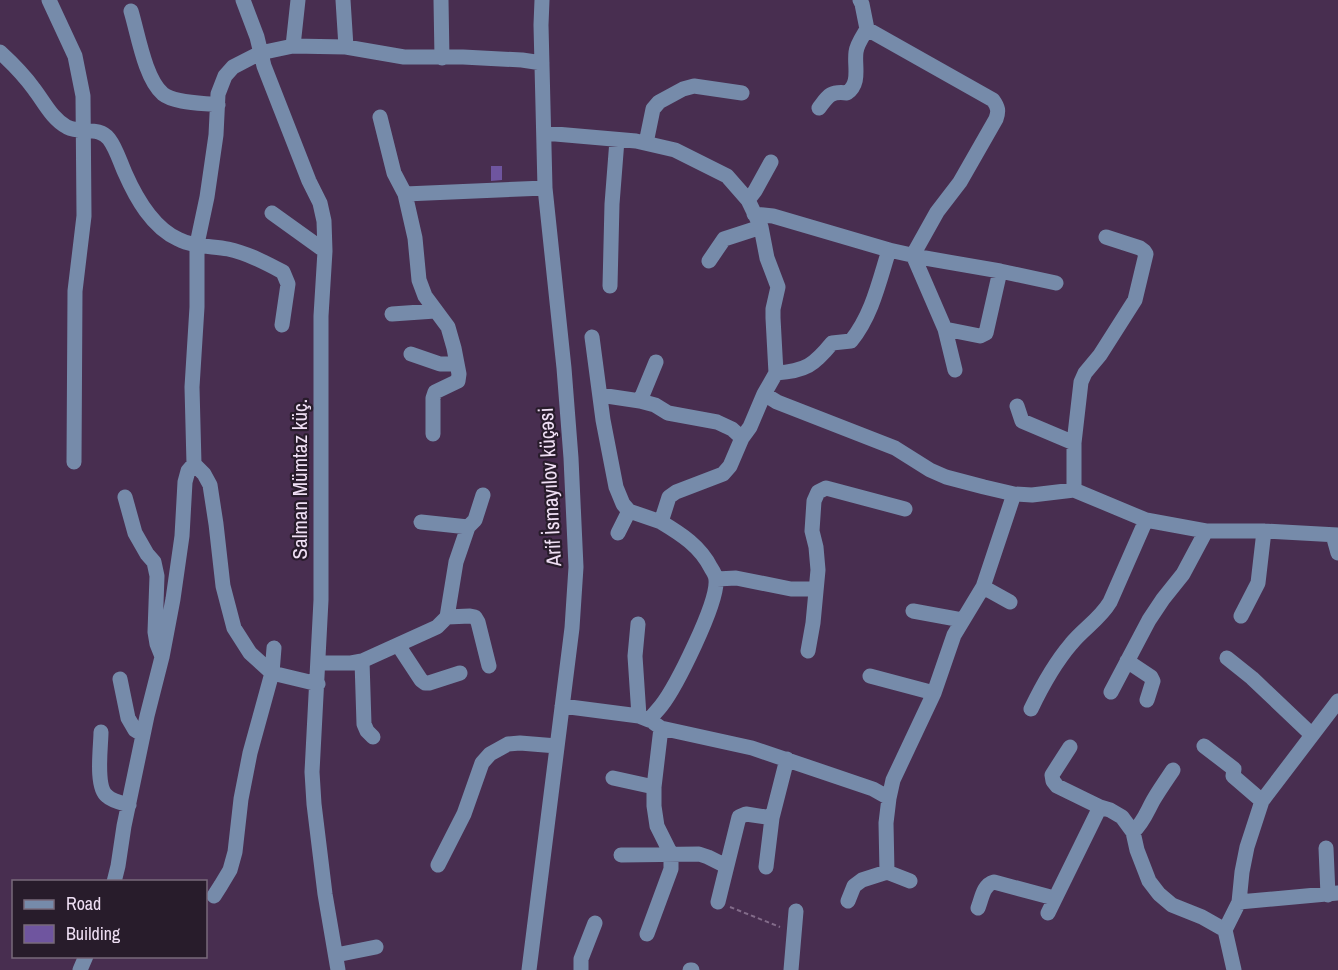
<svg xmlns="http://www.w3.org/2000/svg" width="1338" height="970" font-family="'Archivo Narrow',sans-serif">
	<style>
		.building { fill: #6f559f }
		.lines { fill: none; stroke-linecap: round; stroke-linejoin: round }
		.path { stroke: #826b89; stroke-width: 2; stroke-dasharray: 4.5 3; stroke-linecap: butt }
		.minor { stroke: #768baa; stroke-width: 15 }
		.labels { text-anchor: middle; stroke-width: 4.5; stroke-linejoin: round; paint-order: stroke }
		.street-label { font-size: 21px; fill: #efdff4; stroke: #281c2b }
	</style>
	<rect width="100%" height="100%" fill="#482e50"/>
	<!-- building -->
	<path class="building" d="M 491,166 L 502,166 L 502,180 L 491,181 Z"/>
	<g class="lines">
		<!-- path -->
		<path class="path" d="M 730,907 L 780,927"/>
		<!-- minor -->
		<path class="minor" d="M 49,0 L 75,56 L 83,96 L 84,216 L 75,291 L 74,462
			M 243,0 L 257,37 L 264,66 L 309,181 L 320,203 L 324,221 L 325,251 L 321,316 L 321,600 L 312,772 L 314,804 L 325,894 L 338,970
			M 343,0 L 346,47
			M 441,0 L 442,58
			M 131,11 C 138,34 145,79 163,94 C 174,103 203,103 218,105
			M 867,29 L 993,100 C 998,107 999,111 996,119 L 960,182 L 937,212 L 913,255 L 945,329 L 955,370
			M 293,46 L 298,0
			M 0,52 C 12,63 24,75 34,89 C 44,102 52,119 67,127 C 81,134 99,126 109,139 C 116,148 120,162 125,173 C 136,198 152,227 178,239 C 193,247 212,246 228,249 C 247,253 266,263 283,272 L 288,284 L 282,325
			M 819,108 C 828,96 830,91 847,93 C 861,83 854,66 856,52 C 857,44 863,36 867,29 L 862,4 L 860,0
			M 380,117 L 394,173 L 405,194 L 415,238 L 419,280 L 425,296 L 448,327 L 454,348 L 459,374 L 458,381 L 435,392 L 433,398 L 433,434
			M 544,133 L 636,141 L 675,150 L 727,176 L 748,200 L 761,227 L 767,258 L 778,287 L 773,309 L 773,318 L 776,373 L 764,394 L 750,427 L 742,438 L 730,466 L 723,474 L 676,492 L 669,497 L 661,522 C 681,534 700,546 711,568 C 713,571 716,576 716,580 C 718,603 676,687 661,706 C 657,711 653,715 649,720 L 639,716 L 562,706
			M 646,143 L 653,109 L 659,102 L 683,89 L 694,86 L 742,93
			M 405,194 L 545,188
			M 748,200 L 755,191 L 771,162
			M 272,213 L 325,251
			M 754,214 L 773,216 L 889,250 L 925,258 L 1000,271 L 986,333 L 980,336 L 945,329
			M 709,261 L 724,239 L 761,227
			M 1000,271 L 1056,283
			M 610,286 L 612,204 L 617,140
			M 392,314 L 435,311
			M 592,337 L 603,420 L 616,487 L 623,504 L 629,511 L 661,522
			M 411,354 L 440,364 L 457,364
			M 776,373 C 806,371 814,365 832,343 L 851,341 C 872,315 879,282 889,250
			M 764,394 L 777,402 L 895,448 L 930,470 L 946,477 L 984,487 L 1014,494 L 1032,495 L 1074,490 L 1146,520 L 1206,531 L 1264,531 L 1338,535
			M 600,395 L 640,401 L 655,405 L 668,413 L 717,422 L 732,429 L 742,438
			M 640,401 L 656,362
			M 1017,406 L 1022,421 L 1074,443
			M 194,464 L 204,474 L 210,485 L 216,524 L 223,586 L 234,628 L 250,653 L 272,673 L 318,684
			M 1074,490 L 1074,443 L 1081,382 L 1085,373 L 1100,355 L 1135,300 L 1146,254 L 1144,251 L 1140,248 L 1106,237
			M 125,497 L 135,533 L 147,554 L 154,562 L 157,576 L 155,632 L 157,644 L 161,654
			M 421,522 L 468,527
			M 618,533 L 629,511
			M 1333,535 L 1338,553
			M 717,579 L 736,578 L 791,589 L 816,589
			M 983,587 L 1010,602
			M 913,611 L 962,620
			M 1241,616 L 1258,583 L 1264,531
			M 447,617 L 470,616 L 475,617 L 478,622 L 489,666
			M 638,624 L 635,656 L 639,716
			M 398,645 L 421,680 L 425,683 L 429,683 L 460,673
			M 808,651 L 813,623 L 818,570 L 816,547 L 812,531 L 814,501 L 818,492 L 826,488 L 905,509
			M 1227,658 L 1252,678 L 1312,735
			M 362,661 L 364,724 L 367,731 L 373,737
			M 1127,661 L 1151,677 L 1153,681 L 1147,700
			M 319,663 L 351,663 L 362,661 L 437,627 L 447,617 L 456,562 L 468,527 L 475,520 L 483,495
			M 870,676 L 934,693
			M 120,679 L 128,718 L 135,730 L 143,735
			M 1111,692 L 1149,620 L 1163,599 L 1183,574 L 1206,531
			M 1031,709 C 1042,686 1054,664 1071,644 C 1083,629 1100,619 1110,602 L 1146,520
			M 661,728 L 752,748 L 873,789 L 889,798
			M 101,732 C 101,746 95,787 107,796 C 112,801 122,803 129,805
			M 1204,746 L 1234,769 L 1233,776 L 1262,801
			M 1070,747 L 1052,775 L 1053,781 L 1057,786 L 1100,807
			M 613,778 L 654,787
			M 1133,832 C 1144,822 1147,811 1154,799 C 1160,789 1167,779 1173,770
			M 1326,848 L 1328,895
			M 621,855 L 699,854 L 708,857 L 726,866
			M 438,865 L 464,814 L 482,763 L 490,754 L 508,744 L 520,743 L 557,746
			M 766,867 L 772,818 L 787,759
			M 910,881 L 887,872 L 886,823 L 889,798 L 893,780 L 934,693 L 954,635 L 983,587 L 1014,494
			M 114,882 L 118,866 L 124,826 L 147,716 L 162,657 L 173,599 L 182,536 L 185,482 L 188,471 L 194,464 L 192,387 L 197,307 L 197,244 L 207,197 L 216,135 L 218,94 L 225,76 L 233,67 L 260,53 L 293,46 L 346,47 L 404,57 L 463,57 L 522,60 L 542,63
			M 214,896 L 221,885 L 230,870 L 235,852 L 241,799 L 250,753 L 272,673 L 274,648
			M 848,901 L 854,886 L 862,880 L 887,872
			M 718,902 L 739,817 L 746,814 L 772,818
			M 1239,902 L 1338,893
			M 978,908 C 982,898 983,885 994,882 L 1054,898
			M 1048,913 L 1100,807 L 1110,810 L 1122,817 L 1133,832 L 1137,850 L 1149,881 L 1159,894 L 1172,905 L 1202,917 L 1225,930 L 1234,970
			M 1225,930 L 1239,902 L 1242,872 L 1247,847 L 1262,801 L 1338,701
			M 647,934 L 671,869 L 671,854 L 657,826 L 654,806 L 654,787 L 661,728 L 654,723
			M 336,955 L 376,947
			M 80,970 L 86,956
			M 529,970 L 572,628 L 576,567 L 571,458 L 564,368 L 545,188 L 541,25 L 542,0
			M 581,970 L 581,959 L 595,923
			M 690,970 L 692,970
			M 791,970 L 796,911"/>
	</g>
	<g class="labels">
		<!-- street labels -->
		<g class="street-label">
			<text transform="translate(300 479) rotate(-90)" y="7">Salman Mümtaz küç.</text>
			<text transform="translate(550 487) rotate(-93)" y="7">Arif İsmayılov küçəsi</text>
		</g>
	</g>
	<!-- legend -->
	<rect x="12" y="880" width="195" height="78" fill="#281c2b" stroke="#786a7b" stroke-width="1.5"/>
	<rect x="24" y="900" width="30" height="9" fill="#768baa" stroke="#786a7b" stroke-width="1.5"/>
	<text x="66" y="910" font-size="18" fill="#efdff4">Road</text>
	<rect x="24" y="925" width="30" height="18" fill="#6f559f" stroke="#786a7b" stroke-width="1.5"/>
	<text x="66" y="940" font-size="18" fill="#efdff4">Building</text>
</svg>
